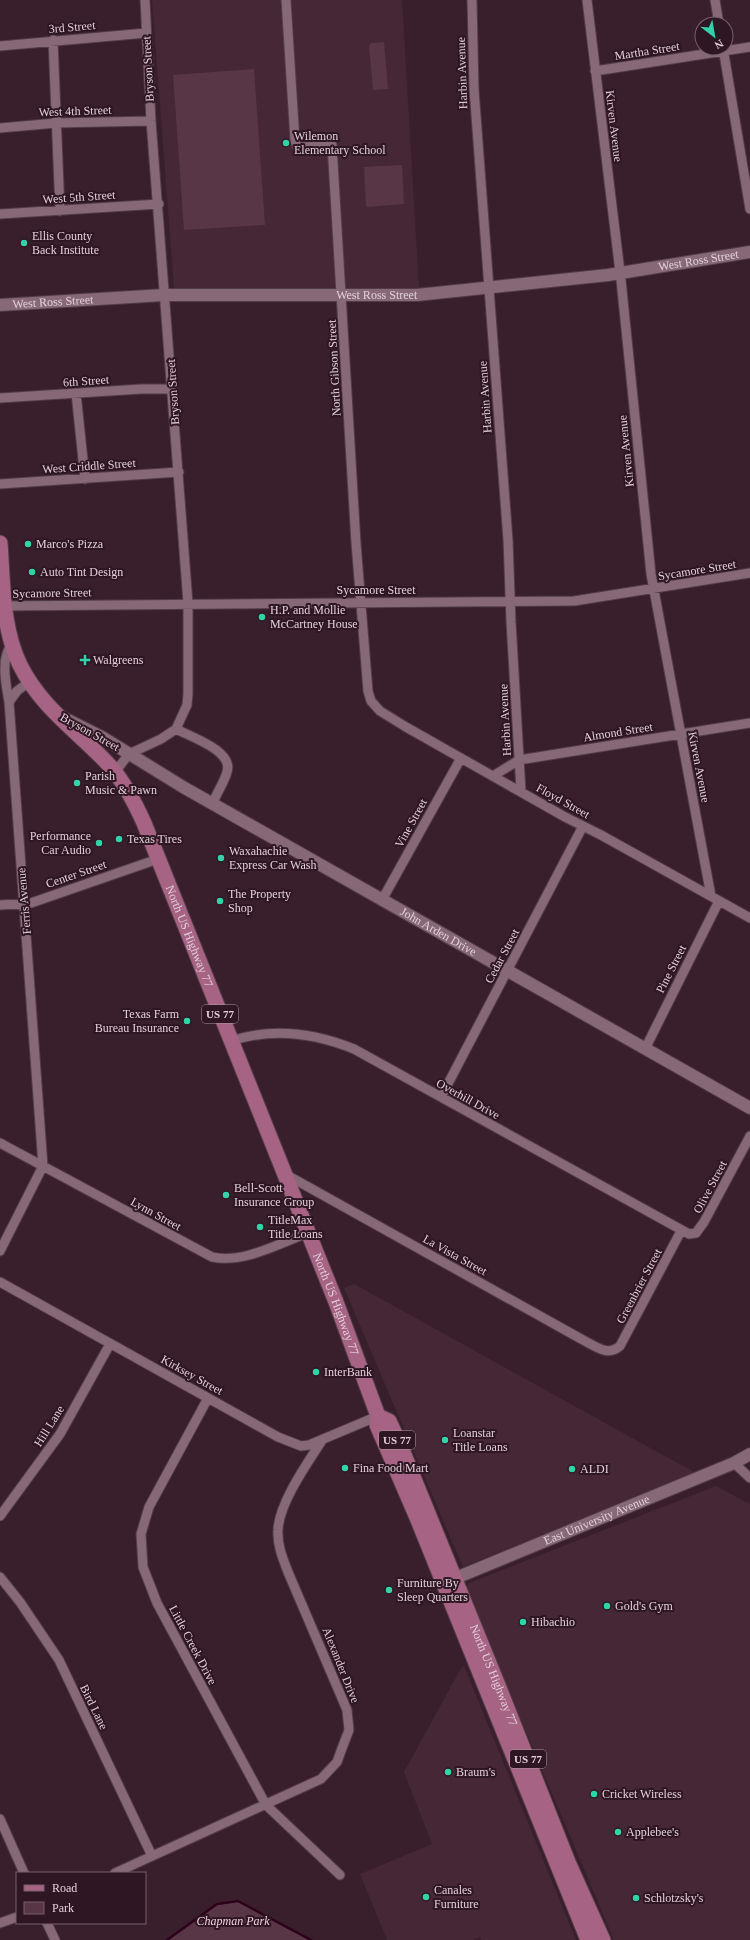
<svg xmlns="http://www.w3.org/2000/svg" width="750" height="1940" font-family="'Times New Roman',serif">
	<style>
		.built { fill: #462736 }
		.green { fill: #583646 }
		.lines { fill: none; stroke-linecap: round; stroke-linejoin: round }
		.stream { stroke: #2e011b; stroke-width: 2.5 }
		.minor-casing { stroke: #523c47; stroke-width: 11 }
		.tertiary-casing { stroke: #523c47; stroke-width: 14 }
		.primary-casing { stroke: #523c47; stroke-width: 17 }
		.minor { stroke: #866876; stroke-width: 9 }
		.tertiary { stroke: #866876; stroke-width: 12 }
		.primary { stroke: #a66384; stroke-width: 15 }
		.poi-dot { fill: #31d4a9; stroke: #2e1622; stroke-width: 1.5 }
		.labels { text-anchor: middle; stroke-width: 4; stroke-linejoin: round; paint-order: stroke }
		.shield { fill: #2e1622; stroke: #ac98a1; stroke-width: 1 }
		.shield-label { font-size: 11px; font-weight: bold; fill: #e2d0d8 }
		.street-label { font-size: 12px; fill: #e2d0d8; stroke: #2e1622 }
		.poi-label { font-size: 12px; fill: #e2d0d8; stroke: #2e1622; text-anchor: start }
		.park-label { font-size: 12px; font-style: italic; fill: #f5d2e1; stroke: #2e1622 }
	</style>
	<rect width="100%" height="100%" fill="#381f2b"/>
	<!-- built -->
	<path class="built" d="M 152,0 L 402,0 L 419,288 L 180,291 L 174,289 Z
		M 354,1284 L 694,1472 L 463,1567 L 344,1288 Z
		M 716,1486 L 750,1504 L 750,1940 L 614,1940 L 466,1590 L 467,1586 L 469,1583 Z
		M 464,1666 L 576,1940 L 481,1940 L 480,1937 L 473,1940 L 387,1940 L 360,1874 L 432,1844 L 404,1772 L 461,1668 Z"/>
	<!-- green -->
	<path class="green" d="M 384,42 L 388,89 L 373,90 L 369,46 L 371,43 Z
		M 254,69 L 265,225 L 184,230 L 173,75 Z
		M 402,165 L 404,204 L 366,207 L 364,167 Z
		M 238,1901 L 311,1940 L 167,1940 L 217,1904 Z"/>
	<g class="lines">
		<!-- stream -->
		<path class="stream" d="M 167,1940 L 217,1904 L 238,1901 L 311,1940"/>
		<!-- minor casing -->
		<g class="minor-casing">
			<path id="minor" d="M 286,0 L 295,141 L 297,146 L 301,147 L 332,145 L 356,543 L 368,691 L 371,701 L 380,711 L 406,727 L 565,817 L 601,835 L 750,918
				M 472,0 L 474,89 L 508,540 L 511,622 L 521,791
				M 587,0 L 621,280 L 651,574 L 711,896
				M 715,0 L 719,24
				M 53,40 L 60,211
				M 0,46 L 146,33
				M 723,48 L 750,209
				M 595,71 L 750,47
				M 0,128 L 56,123 L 151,121
				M 0,214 L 159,204
				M 76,393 L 85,479
				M 0,398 L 141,389 L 173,389
				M 0,484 L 179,472
				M 1,606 L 574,601 L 750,573
				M 9,702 L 17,691 L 29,682
				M 176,729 C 191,737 234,751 227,772 C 224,783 217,792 213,803
				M 115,772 L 129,754 L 161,739 L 176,729 L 187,705 L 188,694 L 188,603 L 151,121 L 145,0
				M 493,776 L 519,760 L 750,723
				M 382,900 L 461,758
				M 0,905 L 31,903 L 158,859
				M 231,1041 C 273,1027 314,1033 354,1049 L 689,1234 L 696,1233 L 704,1222 L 750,1136
				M 645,1049 L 719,901
				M 441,1097 L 583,826
				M 0,1143 L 212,1257 C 244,1264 279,1243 308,1233
				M 285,1174 L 583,1340 C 595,1346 608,1357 620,1346 L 681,1231
				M 0,1251 L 43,1166 L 9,702 C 6,684 0,659 12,644
				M 0,1282 L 278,1437 L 301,1446 L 309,1445 L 378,1416
				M 208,1398 L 149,1507 L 141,1534 L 143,1567 L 157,1603 L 266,1805 L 340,1875
				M 734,1463 L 750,1478
				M 0,1516 L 60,1434 L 110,1344
				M 0,1577 L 20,1602 L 59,1660 L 152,1856
				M 0,1819 L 24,1873
				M 115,1873 L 321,1779 L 337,1762 L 341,1751 L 349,1730 L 347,1710 L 288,1572 C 283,1559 277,1545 278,1530 C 279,1503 308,1462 323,1439
				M 0,1923 L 17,1917
				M 47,1923 L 55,1940"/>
		</g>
		<!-- tertiary casing -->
		<g class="tertiary-casing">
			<g id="tertiary">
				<path id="s1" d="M 0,305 L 164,295 L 417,295 L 608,275 L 750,252"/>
				<path id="s2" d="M 66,719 L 102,737 L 183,787 L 750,1108"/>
				<path id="s3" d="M 446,1582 L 734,1463 L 750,1454"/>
			</g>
		</g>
		<!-- primary casing -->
		<g class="primary-casing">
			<g id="primary">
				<path id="s4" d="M 0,543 C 3,583 2,628 20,665 C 42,709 78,731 110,766 C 125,783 135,803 144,823 L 336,1302 L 378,1416 L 377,1425 L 418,1520 L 588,1940"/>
				<path id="s5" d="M 378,1416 L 389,1421 L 401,1447 L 498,1685 L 568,1862 L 603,1940"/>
			</g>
		</g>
		<!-- minor -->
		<use href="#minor" class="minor"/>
		<!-- tertiary -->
		<use href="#tertiary" class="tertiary"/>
		<!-- primary -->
		<use href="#primary" class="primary"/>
	</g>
	<!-- markers -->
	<g class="poi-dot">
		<circle cx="286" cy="143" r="4"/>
		<circle cx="24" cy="243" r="4"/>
		<circle cx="28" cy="544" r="4"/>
		<circle cx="32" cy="572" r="4"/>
		<circle cx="262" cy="617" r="4"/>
		<path d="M83 654h4v4h4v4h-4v4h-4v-4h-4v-4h4z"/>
		<circle cx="77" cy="783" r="4"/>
		<circle cx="119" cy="839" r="4"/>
		<circle cx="99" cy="843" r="4"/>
		<circle cx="221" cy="858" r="4"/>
		<circle cx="220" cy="901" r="4"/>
		<circle cx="187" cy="1021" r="4"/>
		<circle cx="226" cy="1195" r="4"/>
		<circle cx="260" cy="1227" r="4"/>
		<circle cx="316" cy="1372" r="4"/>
		<circle cx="445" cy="1440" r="4"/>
		<circle cx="345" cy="1468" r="4"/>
		<circle cx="572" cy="1469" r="4"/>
		<circle cx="389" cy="1590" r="4"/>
		<circle cx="607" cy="1606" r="4"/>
		<circle cx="523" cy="1622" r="4"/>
		<circle cx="448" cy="1772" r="4"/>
		<circle cx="594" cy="1794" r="4"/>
		<circle cx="618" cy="1832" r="4"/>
		<circle cx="426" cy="1897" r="4"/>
		<circle cx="636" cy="1898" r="4"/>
	</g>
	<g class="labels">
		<!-- shield labels -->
		<g class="shield">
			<rect x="202" y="1005" width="36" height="18" rx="3"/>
			<rect x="379" y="1431" width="36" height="18" rx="3"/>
			<rect x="510" y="1750" width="36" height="18" rx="3"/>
		</g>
		<g class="shield-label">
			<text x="220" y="1018">US 77</text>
			<text x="397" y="1444">US 77</text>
			<text x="528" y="1763">US 77</text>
		</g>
		<!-- street labels -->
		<g class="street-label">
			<text transform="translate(72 27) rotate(-5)" y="4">3rd Street</text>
			<text transform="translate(647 51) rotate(-9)" y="4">Martha Street</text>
			<text transform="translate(148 69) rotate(-93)" y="4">Bryson Street</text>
			<text transform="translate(462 73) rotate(-92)" y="4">Harbin Avenue</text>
			<text transform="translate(75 111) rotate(-2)" y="4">West 4th Street</text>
			<text transform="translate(614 126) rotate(83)" y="4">Kirven Avenue</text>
			<text transform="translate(79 197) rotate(-4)" y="4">West 5th Street</text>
			<text dy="4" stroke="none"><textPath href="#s1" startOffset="701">West Ross Street</textPath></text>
			<text dy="4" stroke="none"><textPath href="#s1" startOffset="377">West Ross Street</textPath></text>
			<text dy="4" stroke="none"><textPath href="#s1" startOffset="53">West Ross Street</textPath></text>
			<text transform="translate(334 368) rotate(-93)" y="4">North Gibson Street</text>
			<text transform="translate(86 381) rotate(-4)" y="4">6th Street</text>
			<text transform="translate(173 392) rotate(-94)" y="4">Bryson Street</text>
			<text transform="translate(485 397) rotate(-94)" y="4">Harbin Avenue</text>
			<text transform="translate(626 451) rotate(-96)" y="4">Kirven Avenue</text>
			<text transform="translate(89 466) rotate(-4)" y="4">West Criddle Street</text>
			<text transform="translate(697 570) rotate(-9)" y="4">Sycamore Street</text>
			<text x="376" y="594">Sycamore Street</text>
			<text transform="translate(52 593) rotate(-1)" y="4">Sycamore Street</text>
			<text transform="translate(505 720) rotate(-93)" y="4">Harbin Avenue</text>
			<text transform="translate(90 732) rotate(29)" y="4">Bryson Street</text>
			<text transform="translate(618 732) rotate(-9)" y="4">Almond Street</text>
			<text transform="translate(699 767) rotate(79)" y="4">Kirven Avenue</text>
			<text transform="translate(563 801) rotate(29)" y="4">Floyd Street</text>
			<text transform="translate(411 823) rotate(-61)" y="4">Vine Street</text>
			<text transform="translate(76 874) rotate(-19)" y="4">Center Street</text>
			<text transform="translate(24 901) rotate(-95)" y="4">Ferris Avenue</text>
			<text dy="4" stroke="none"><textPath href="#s2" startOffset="429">John Arden Drive</textPath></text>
			<text dy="4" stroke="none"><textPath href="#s4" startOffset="449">North US Highway 77</textPath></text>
			<text transform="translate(502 956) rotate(-62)" y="4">Cedar Street</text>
			<text transform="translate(671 969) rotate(-63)" y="4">Pine Street</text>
			<text transform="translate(468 1099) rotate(29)" y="4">Overhill Drive</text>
			<text transform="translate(710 1187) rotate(-62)" y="4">Olive Street</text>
			<text transform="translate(156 1214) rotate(29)" y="4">Lynn Street</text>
			<text transform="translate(455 1255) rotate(29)" y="4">La Vista Street</text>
			<text transform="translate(639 1286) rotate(-62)" y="4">Greenbrier Street</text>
			<text dy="4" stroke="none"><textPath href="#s4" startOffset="845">North US Highway 77</textPath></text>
			<text transform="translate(192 1375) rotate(29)" y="4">Kirksey Street</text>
			<text transform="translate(49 1426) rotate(-58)" y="4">Hill Lane</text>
			<text dy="4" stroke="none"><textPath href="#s3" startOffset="163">East University Avenue</textPath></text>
			<text transform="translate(193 1645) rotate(62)" y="4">Little Creek Drive</text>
			<text transform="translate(341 1665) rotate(68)" y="4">Alexander Drive</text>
			<text dy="4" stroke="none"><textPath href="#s5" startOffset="287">North US Highway 77</textPath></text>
			<text transform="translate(94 1707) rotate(64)" y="4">Bird Lane</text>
		</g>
		<!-- poi labels -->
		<g class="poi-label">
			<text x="294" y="140">Wilemon<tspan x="294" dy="14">Elementary School</tspan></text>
			<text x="32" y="240">Ellis County<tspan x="32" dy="14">Back Institute</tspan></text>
			<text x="36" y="548">Marco's Pizza</text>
			<text x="40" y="576">Auto Tint Design</text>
			<text x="270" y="614">H.P. and Mollie<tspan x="270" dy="14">McCartney House</tspan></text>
			<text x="93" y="664">Walgreens</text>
			<text x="85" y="780">Parish<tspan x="85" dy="14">Music &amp; Pawn</tspan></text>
			<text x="91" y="840" text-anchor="end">Performance<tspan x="91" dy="14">Car Audio</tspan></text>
			<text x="127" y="843">Texas Tires</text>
			<text x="229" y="855">Waxahachie<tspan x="229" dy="14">Express Car Wash</tspan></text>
			<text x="228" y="898">The Property<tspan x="228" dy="14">Shop</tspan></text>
			<text x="179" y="1018" text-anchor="end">Texas Farm<tspan x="179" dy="14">Bureau Insurance</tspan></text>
			<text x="234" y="1192">Bell-Scott<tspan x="234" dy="14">Insurance Group</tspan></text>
			<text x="268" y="1224">TitleMax<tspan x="268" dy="14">Title Loans</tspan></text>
			<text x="324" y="1376">InterBank</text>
			<text x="453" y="1437">Loanstar<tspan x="453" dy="14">Title Loans</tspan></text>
			<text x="353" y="1472">Fina Food Mart</text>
			<text x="580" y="1473">ALDI</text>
			<text x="397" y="1587">Furniture By<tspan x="397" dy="14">Sleep Quarters</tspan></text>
			<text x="615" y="1610">Gold's Gym</text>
			<text x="531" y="1626">Hibachio</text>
			<text x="456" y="1776">Braum's</text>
			<text x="602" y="1798">Cricket Wireless</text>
			<text x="626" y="1836">Applebee's</text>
			<text x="434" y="1894">Canales<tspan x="434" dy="14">Furniture</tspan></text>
			<text x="644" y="1902">Schlotzsky's</text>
		</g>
		<!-- park labels -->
		<g class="park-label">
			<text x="233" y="1925">Chapman Park</text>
		</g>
	</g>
	<!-- legend -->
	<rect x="16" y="1872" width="130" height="52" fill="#2e1622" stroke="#76606b"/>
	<rect x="24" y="1885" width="20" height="6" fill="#a66384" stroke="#76606b"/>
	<text x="52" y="1892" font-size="12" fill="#e2d0d8">Road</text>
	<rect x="24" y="1902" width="20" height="12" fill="#583646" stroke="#76606b"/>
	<text x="52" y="1912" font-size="12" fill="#e2d0d8">Park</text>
	<!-- north arrow -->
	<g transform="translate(714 36) rotate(149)"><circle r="19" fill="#2e1622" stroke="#76606b"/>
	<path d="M0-3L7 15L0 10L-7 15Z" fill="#31d4a9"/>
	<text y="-6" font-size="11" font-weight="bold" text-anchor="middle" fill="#e2d0d8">N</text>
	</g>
</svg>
